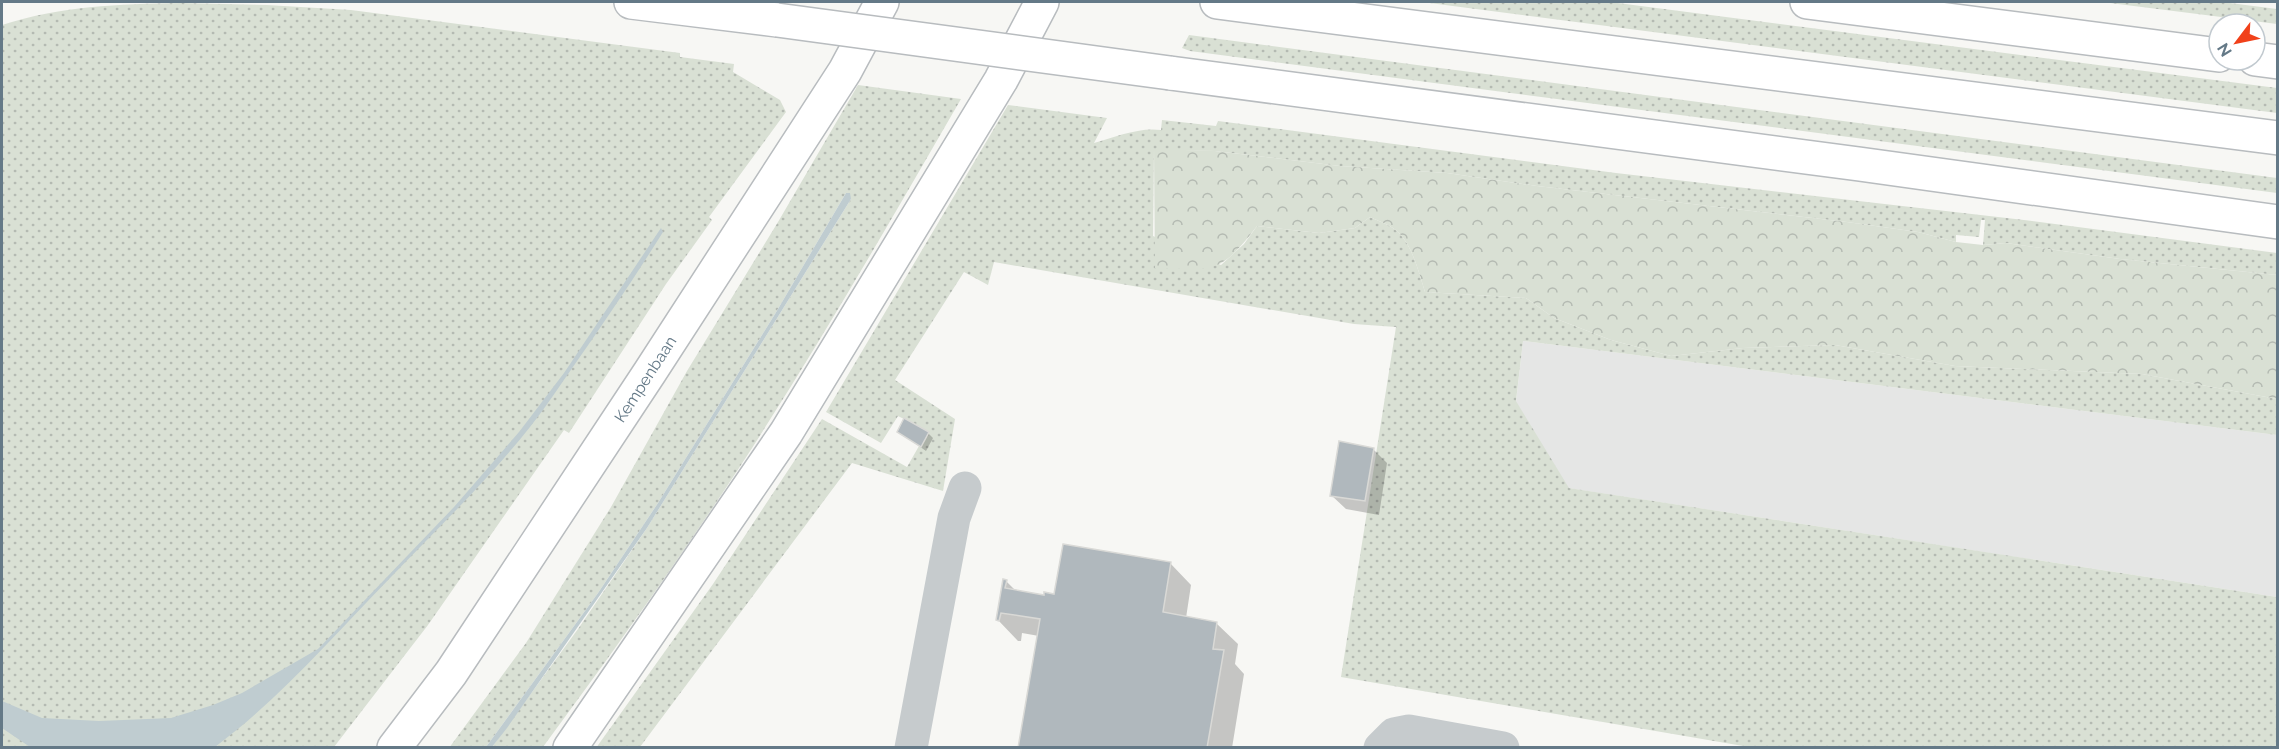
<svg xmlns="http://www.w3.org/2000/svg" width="2279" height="749" font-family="Raleway,sans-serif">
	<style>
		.built { fill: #e5e6e5 }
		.grass { fill: url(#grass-dots) }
		.forest { fill: url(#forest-crowns) }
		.water { fill: #bfccd0 }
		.shadow { fill: #0003 }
		.building { fill: #b0b8bd; stroke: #d9d9d6; stroke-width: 1.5 }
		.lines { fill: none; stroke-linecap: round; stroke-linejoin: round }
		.highway-casing { stroke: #b8bcbf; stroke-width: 36 }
		.minor { stroke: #c6cbcd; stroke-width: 33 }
		.highway { stroke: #fff; stroke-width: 33 }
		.highway-bridge-casing { stroke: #b8bcbf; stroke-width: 36; stroke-linecap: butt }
		.highway-bridge { stroke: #fff; stroke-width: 33 }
		.labels { text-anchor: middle; stroke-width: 6; stroke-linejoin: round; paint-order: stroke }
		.street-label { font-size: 16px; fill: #647987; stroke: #fff }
	</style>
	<defs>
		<pattern id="grass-dots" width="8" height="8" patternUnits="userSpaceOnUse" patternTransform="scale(1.5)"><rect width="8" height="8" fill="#d9e0d4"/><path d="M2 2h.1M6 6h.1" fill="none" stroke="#b4bab2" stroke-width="1.8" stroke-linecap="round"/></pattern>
		<pattern id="forest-crowns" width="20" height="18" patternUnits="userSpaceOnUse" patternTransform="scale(1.5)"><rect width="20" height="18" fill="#d9e0d4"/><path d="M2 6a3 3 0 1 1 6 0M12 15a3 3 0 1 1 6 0" fill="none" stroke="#b4bab2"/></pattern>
	</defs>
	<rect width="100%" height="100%" fill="#f7f7f4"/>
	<!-- built -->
	<path class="built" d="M 1523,341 L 2277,435 L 2277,597 L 1568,488 L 1516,402 Z"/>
	<!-- grass -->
	<path class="grass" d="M 1422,2 L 1610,2 L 2277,88 L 2277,113 Z
		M 2102,2 L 2222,2 L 2277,9 L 2277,24 Z
		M 180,3 L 267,5 L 351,10 L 680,53 L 680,57 L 734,64 L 733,72 L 780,100 L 786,112 L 709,217 L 712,220 L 666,284 L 569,433 L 564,430 L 428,625 L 334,747 L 2,747 L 2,25 C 60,6 119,4 180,3 Z
		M 1189,35 L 2277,178 L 2277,193 L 1190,51 L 1182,48 Z
		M 858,85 L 961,99 C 890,222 819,345 741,465 C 678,561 611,655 543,747 L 492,747 L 578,629 L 647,528 L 851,199 L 846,193 L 775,314 L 658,503 L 598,593 L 486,747 L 449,748 L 526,643 L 611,507 L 687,371 L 778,222 Z
		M 1008,105 L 1107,118 L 1094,143 C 1115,137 1139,127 1161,130 L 1162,120 L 1216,126 L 1218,121 L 1616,173 L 2024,220 L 2277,253 L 2277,275 L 2120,259 L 2006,243 L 1983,245 L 1985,220 L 1981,220 L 1979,237 L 1956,235 L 1956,242 L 1918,232 L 1847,222 L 1537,186 L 1447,173 L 1340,166 L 1215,151 L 1154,150 L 1153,236 L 1221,265 L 1244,244 L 1257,226 L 1319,233 L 1355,228 L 1370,217 C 1380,222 1392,225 1400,234 C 1413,248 1419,273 1425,292 L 1526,298 L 1554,318 L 1611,340 L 1671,356 L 1743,348 L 1835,345 L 1955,366 L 2142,374 L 2277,399 L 2277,435 L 1523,341 L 1516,401 L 1569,488 L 2277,597 L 2277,747 L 1749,747 L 1341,677 L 1396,327 L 1354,324 L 994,262 L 988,285 L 964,272 L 895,380 L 955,419 L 943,491 L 852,463 L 640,747 L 596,748 L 713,584 L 822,419 L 907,467 L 919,446 L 921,447 L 929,432 L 898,416 L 881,443 L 826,412 Z"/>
	<!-- forest -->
	<path class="forest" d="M 1154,149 L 1215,151 L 1340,166 L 1447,173 L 1537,186 L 1847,222 L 1918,232 L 1956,242 L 1983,245 L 2006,243 L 2120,259 L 2277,275 L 2277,399 L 2142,374 L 1955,366 L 1835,345 L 1743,348 L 1671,356 L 1611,340 L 1554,318 L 1526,298 L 1425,292 C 1419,273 1413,248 1400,234 C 1392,225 1380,222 1370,217 L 1355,228 L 1319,233 L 1257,226 C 1219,276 1214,269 1155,268 Z"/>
	<!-- water -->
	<path class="water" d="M 846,193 L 850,193 L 851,199 L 647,528 L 507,728 L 492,747 L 486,747 L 598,593 L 658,503 L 775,314 Z
		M 661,228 L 663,232 C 635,277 605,321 575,364 C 560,385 546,407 530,427 C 487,481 438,528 391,577 C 333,636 281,698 215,747 L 30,747 L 2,728 L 2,701 L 42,718 L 99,721 L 171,718 L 213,705 L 242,693 L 318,649 L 454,507 L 519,432 L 564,373 Z"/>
	<!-- shadow -->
	<path class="shadow" d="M 899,432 L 928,433 L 933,438 L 926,451 Z
		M 1373,449 L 1387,463 L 1379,515 L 1346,509 L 1331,495 Z
		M 1170,563 L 1191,585 L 1186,618 L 1216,623 L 1238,644 L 1235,664 L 1244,674 L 1232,748 L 1020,748 L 1039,636 L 1022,633 L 1021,641 L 1018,641 L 997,619 L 1006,581 L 1016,591 L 1045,596 L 1055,595 Z"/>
	<!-- building -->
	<path class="building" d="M 904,418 L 929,432 L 921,447 L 897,432 Z
		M 1339,441 L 1374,448 L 1365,501 L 1330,496 Z
		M 1063,544 L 1171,562 L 1163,612 L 1217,622 L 1213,649 L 1224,650 L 1207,748 L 1018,748 L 1040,619 L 1001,613 L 999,621 L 996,620 L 1003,579 L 1007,580 L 1005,588 L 1044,595 L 1044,592 L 1054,594 Z"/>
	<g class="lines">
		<!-- highway casing -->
		<g class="highway-casing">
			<path id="highway" d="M 631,2 L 777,20
				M 1217,2 L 2278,138
				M 1807,2 L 2219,55
				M 2255,59 L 2278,62
				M 1170,73 L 1859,164 L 2278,222
				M 394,748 L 451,673 L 650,372 L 845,71 L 882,2
				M 570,748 L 786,433 L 1001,80 L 1042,2"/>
		</g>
		<!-- minor -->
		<path class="minor" d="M 911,748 L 954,518 L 965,488
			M 1380,748 L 1394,734 L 1409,731 L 1503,748"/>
		<!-- highway -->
		<use href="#highway" class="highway"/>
		<!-- highway-bridge casing -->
		<g class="highway-bridge-casing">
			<path id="highway-bridge" d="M 777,20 L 1170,73"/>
		</g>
		<!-- highway-bridge -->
		<use href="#highway-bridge" class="highway-bridge"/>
	</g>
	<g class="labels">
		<!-- street labels -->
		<g class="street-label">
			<text transform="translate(645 379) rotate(-57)" y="6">Kempenbaan</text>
		</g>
	</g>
	<!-- border -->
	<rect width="2279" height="749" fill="none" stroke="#647987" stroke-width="6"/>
	<!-- north arrow -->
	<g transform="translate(2237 42) rotate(238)"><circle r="28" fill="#ffffff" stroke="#c1c9cf" stroke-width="1.5"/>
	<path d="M0-4.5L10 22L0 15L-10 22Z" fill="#f1411a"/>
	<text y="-9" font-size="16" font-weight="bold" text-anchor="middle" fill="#647987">N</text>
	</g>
</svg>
